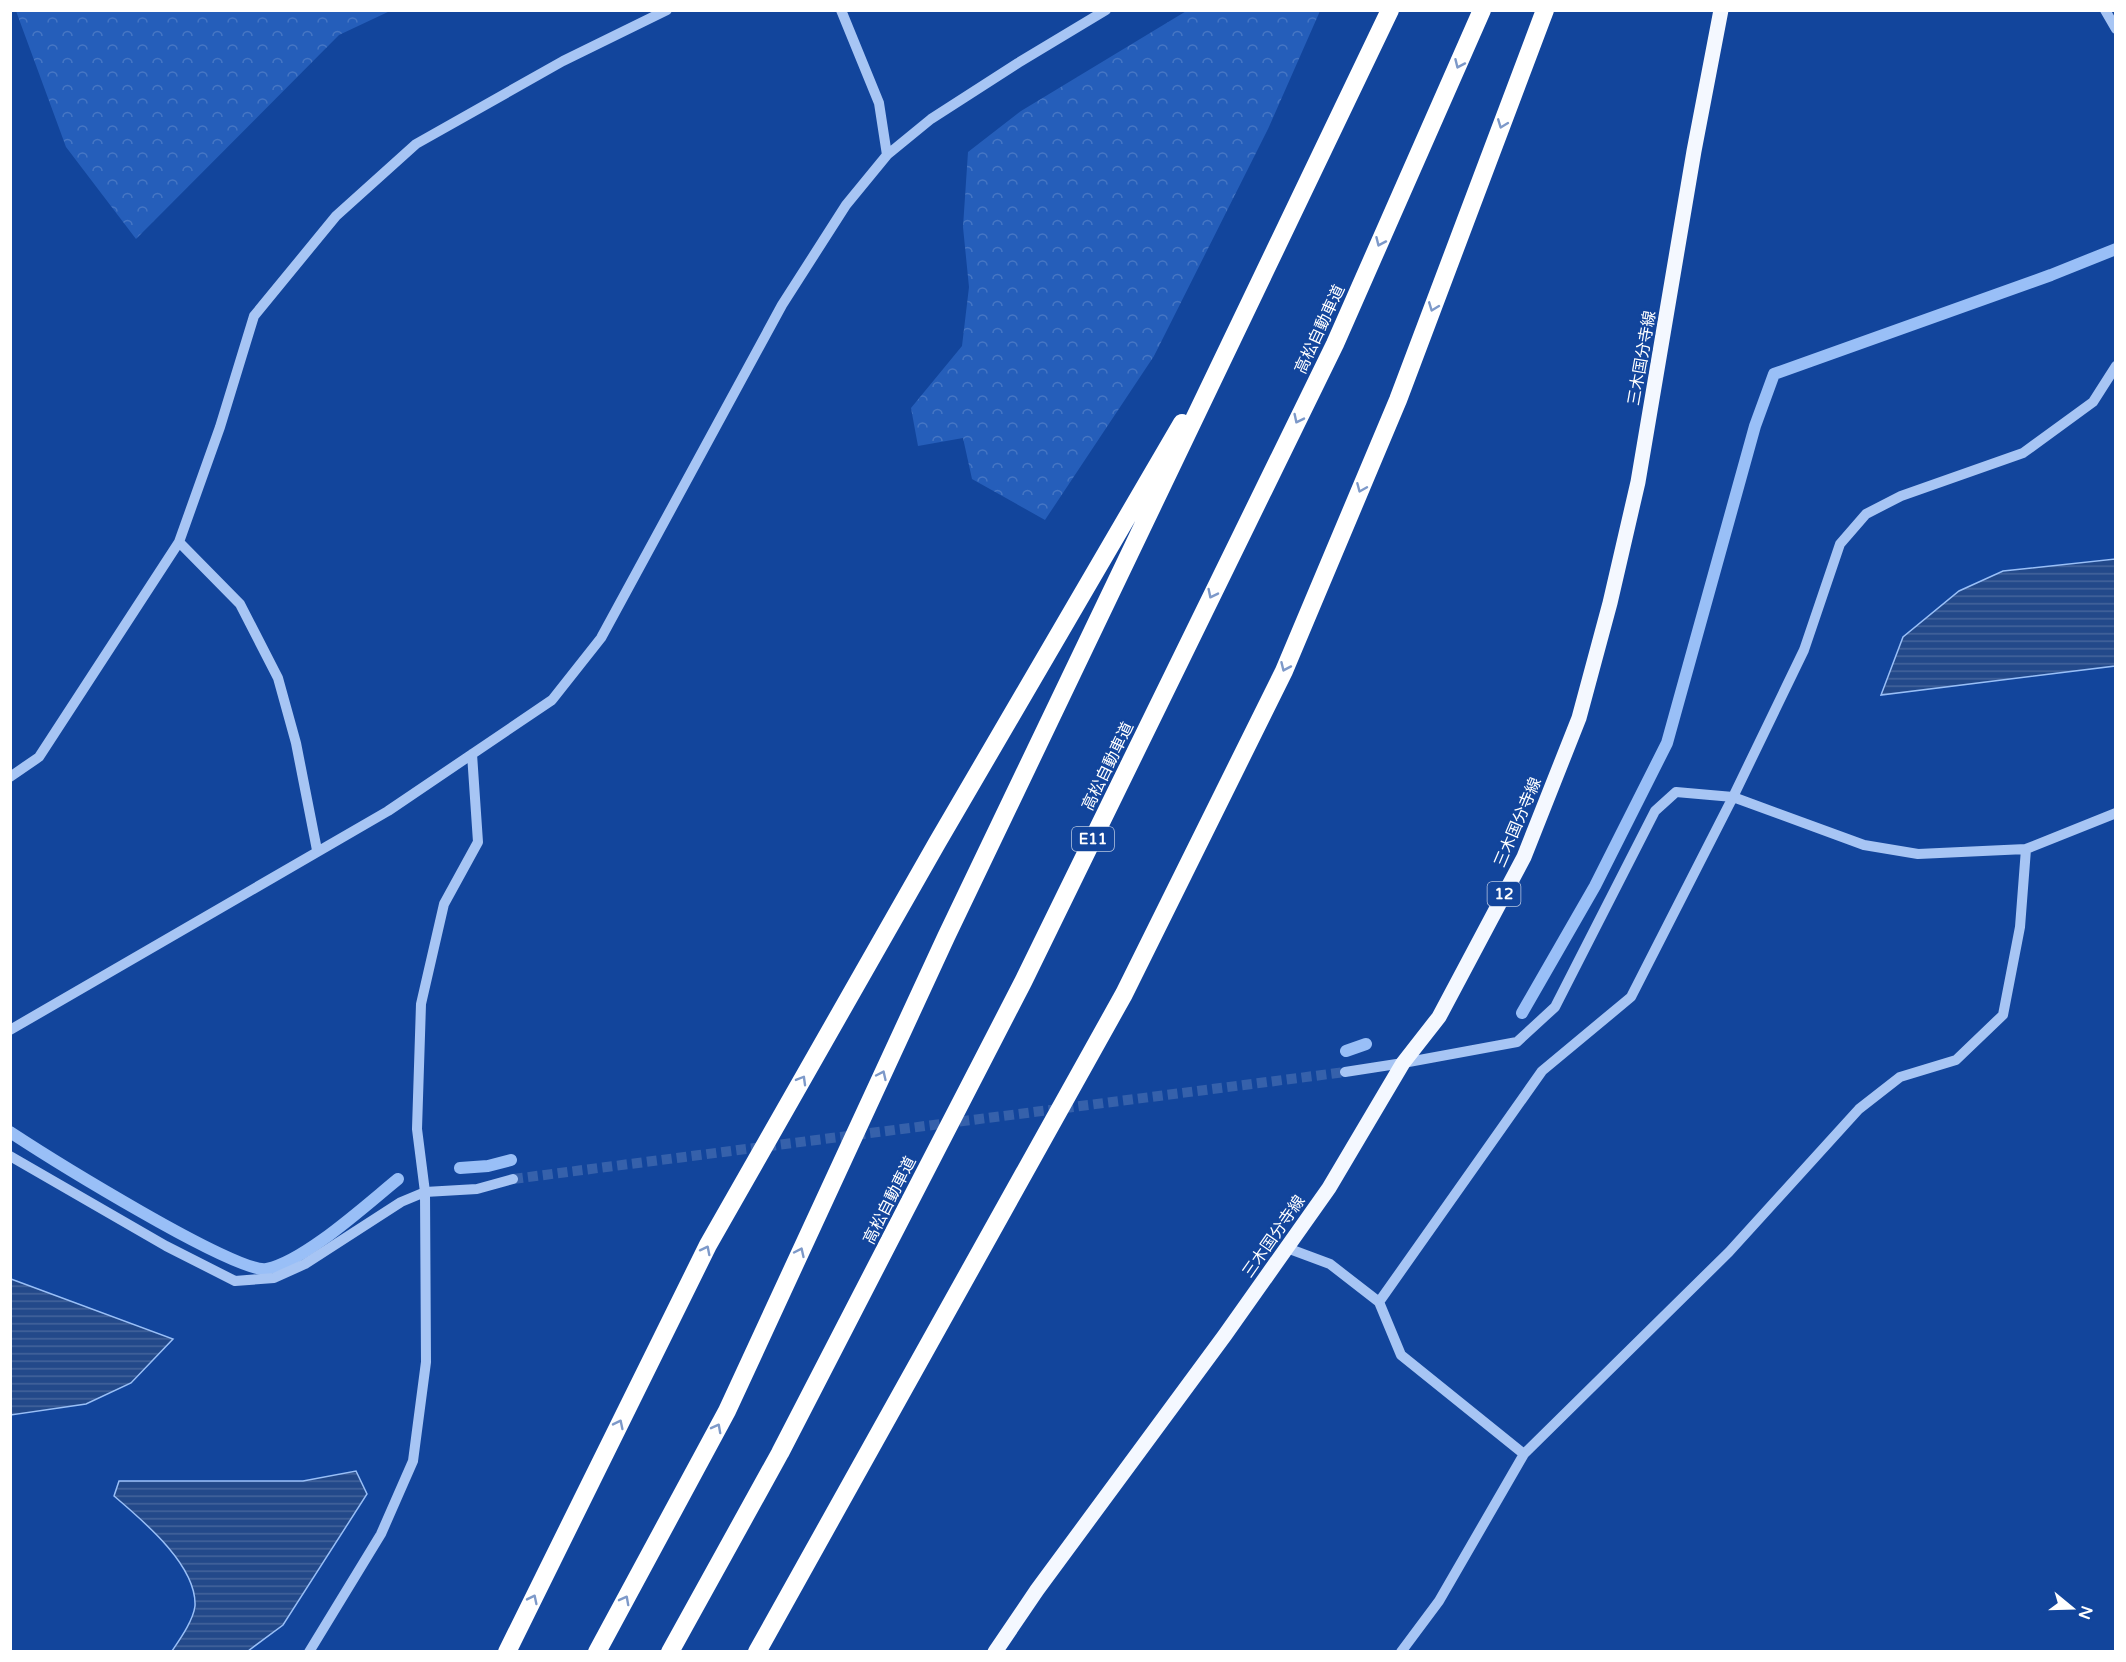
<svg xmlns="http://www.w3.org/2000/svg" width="2126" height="1662" font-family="'Varela Round','Noto Sans JP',sans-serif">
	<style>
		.forest { fill: url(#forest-crowns) }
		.water { fill: url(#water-rules); stroke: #99bff7; stroke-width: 1.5 }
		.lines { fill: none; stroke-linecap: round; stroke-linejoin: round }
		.stream { stroke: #99bff7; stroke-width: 12 }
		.minor-tunnel { stroke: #3661ab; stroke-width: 10; stroke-dasharray: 10 5; stroke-linecap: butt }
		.minor { stroke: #a7c5f4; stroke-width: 10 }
		.major { stroke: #f4f8ff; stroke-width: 15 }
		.highway { stroke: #fff; stroke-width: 18 }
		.oneway { stroke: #7d99c9 }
		.labels { text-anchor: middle; stroke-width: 5; stroke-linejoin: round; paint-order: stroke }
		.shield { fill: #12459c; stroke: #b8c7e1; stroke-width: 1.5 }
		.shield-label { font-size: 15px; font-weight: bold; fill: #fff }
		.street-label { font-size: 16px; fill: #fff; stroke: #12459c }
	</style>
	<defs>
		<pattern id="forest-crowns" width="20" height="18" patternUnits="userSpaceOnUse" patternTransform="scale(1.5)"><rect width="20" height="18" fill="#255eba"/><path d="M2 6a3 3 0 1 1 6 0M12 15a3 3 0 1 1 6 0" fill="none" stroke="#4676c4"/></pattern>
		<pattern id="water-rules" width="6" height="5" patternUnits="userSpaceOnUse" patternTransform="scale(1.5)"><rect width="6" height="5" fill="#23498a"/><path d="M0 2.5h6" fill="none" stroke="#44649c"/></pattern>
	</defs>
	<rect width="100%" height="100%" fill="#12459c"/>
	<!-- forest -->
	<path class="forest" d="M 1188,10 L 1320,11 L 1268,129 L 1154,356 L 1045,520 L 972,479 L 963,438 L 918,446 L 911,408 L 962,346 L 969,287 L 963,227 L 968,152 L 1021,111 Z
		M 16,11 L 16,10 L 390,11 L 339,35 L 136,239 L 66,147 Z"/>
	<!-- water -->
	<path class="water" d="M 2115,559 L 2115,666 L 1881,695 L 1903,637 L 1959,591 L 2003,571 Z
		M 11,1279 L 173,1339 L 131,1383 L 86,1404 L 11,1415 Z
		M 356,1471 L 367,1494 L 283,1625 L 248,1651 L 172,1651 C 180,1639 193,1621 195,1606 C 197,1565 142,1520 114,1496 L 119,1481 L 303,1481 Z"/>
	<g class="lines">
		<!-- stream -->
		<path class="stream" d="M 1522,1013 L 1595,886 L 1667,743 L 1755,426 L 1774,374 L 2051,275 L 2116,249
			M 1346,1051 L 1366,1044
			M 10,1132 C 45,1155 237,1275 267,1269 C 305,1261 366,1205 398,1179
			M 460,1168 L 488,1166 L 511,1160"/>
		<!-- minor-tunnel -->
		<path class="minor-tunnel" d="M 513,1179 L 1345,1072"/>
		<!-- minor -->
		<path class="minor" d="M 841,10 L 879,103 L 887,155
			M 2105,10 L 2116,29
			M 179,542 L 240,604 L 278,678 L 296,743 L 317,850
			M 10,777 L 39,757 L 179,542 L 220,427 L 254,316 L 336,216 L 416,144 L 563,61 L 667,10
			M 10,1030 L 388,811 L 552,700 L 601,638 L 782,305 L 846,205 L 887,155 L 931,119 L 1018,63 L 1106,10
			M 1345,1072 L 1403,1063 L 1517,1042 L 1555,1007 L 1655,811 L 1676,792 L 1733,797 L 1864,845 L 1918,854 L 2026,849 L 2116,813
			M 10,1156 L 166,1246 L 235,1281 L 274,1278 L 305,1264 L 401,1202 L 425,1192 L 477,1189 L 513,1179
			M 1287,1248 L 1330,1264 L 1379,1302
			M 1524,1454 L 1401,1355 L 1379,1302 L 1542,1071 L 1631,997 L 1733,797 L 1804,650 L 1840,544 L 1866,514 L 1901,496 L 2023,453 L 2093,402 L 2116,366
			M 309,1652 L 381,1534 L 413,1461 L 426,1362 L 425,1192 L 417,1129 L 421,1004 L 444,904 L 478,842 L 472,754
			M 1401,1652 L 1439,1601 L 1524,1454 L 1729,1252 L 1859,1109 L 1900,1077 L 1956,1060 L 2003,1015 L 2020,927 L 2026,849"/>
		<!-- major -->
		<path class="major" d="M 995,1652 L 1037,1590 L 1225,1335 L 1329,1188 L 1403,1063 L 1439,1017 L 1524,857 L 1579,718 L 1610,603 L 1638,482 L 1694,151 L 1721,10"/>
		<!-- highway -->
		<path class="highway" d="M 507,1652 L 708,1245 L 937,843 L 1182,423
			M 597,1652 L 727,1411 L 946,937 L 1390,10
			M 670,1652 L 780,1453 L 1023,982 L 1335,344 L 1482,10
			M 757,1652 L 1124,994 L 1284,671 L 1398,400 L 1545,10"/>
	</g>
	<!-- one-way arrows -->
	<defs><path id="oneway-chevron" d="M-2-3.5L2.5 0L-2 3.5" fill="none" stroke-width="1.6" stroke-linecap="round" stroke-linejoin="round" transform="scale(1.5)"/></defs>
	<g class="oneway">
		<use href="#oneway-chevron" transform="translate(1459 64) rotate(114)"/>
		<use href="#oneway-chevron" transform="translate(1502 124) rotate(111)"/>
		<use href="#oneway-chevron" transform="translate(1380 242) rotate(114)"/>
		<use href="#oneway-chevron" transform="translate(1433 307) rotate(111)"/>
		<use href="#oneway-chevron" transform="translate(1298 419) rotate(116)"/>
		<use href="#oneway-chevron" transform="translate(1361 488) rotate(113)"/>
		<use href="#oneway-chevron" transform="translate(1212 594) rotate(116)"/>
		<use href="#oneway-chevron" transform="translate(1285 667) rotate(114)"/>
		<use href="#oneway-chevron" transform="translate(882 1075) rotate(-65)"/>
		<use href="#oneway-chevron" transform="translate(802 1080) rotate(-60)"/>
		<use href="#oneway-chevron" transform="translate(706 1250) rotate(-63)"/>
		<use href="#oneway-chevron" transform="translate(800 1252) rotate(-65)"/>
		<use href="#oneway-chevron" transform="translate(619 1424) rotate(-64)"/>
		<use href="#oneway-chevron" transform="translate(717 1428) rotate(-62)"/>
		<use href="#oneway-chevron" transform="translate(533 1599) rotate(-64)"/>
		<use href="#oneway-chevron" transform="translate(625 1600) rotate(-62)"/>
	</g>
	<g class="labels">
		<!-- shield labels -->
		<g class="shield">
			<rect x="1072" y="827" width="42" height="24" rx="4.5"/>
			<rect x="1487.5" y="882" width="33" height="24" rx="4.5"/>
		</g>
		<g class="shield-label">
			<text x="1093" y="844">E11</text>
			<text x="1504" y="899">12</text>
		</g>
		<!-- street labels -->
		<g class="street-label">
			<text transform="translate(1319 329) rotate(-65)" y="6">高松自動車道</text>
			<text transform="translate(1641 358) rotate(-80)" y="6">三木国分寺線</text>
			<text transform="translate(1107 766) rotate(-64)" y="6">高松自動車道</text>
			<text transform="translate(1517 822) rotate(-67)" y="6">三木国分寺線</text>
			<text transform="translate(889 1200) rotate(-63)" y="6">高松自動車道</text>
			<text transform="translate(1273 1236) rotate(-55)" y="6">三木国分寺線</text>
		</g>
	</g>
	<!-- border -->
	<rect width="2126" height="1662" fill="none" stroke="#ffffff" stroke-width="24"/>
	<!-- north arrow -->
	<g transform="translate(2072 1608) rotate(109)" stroke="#12459c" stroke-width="4.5" paint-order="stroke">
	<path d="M0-4.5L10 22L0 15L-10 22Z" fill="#ffffff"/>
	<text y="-9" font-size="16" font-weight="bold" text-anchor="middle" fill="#ffffff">N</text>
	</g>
</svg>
